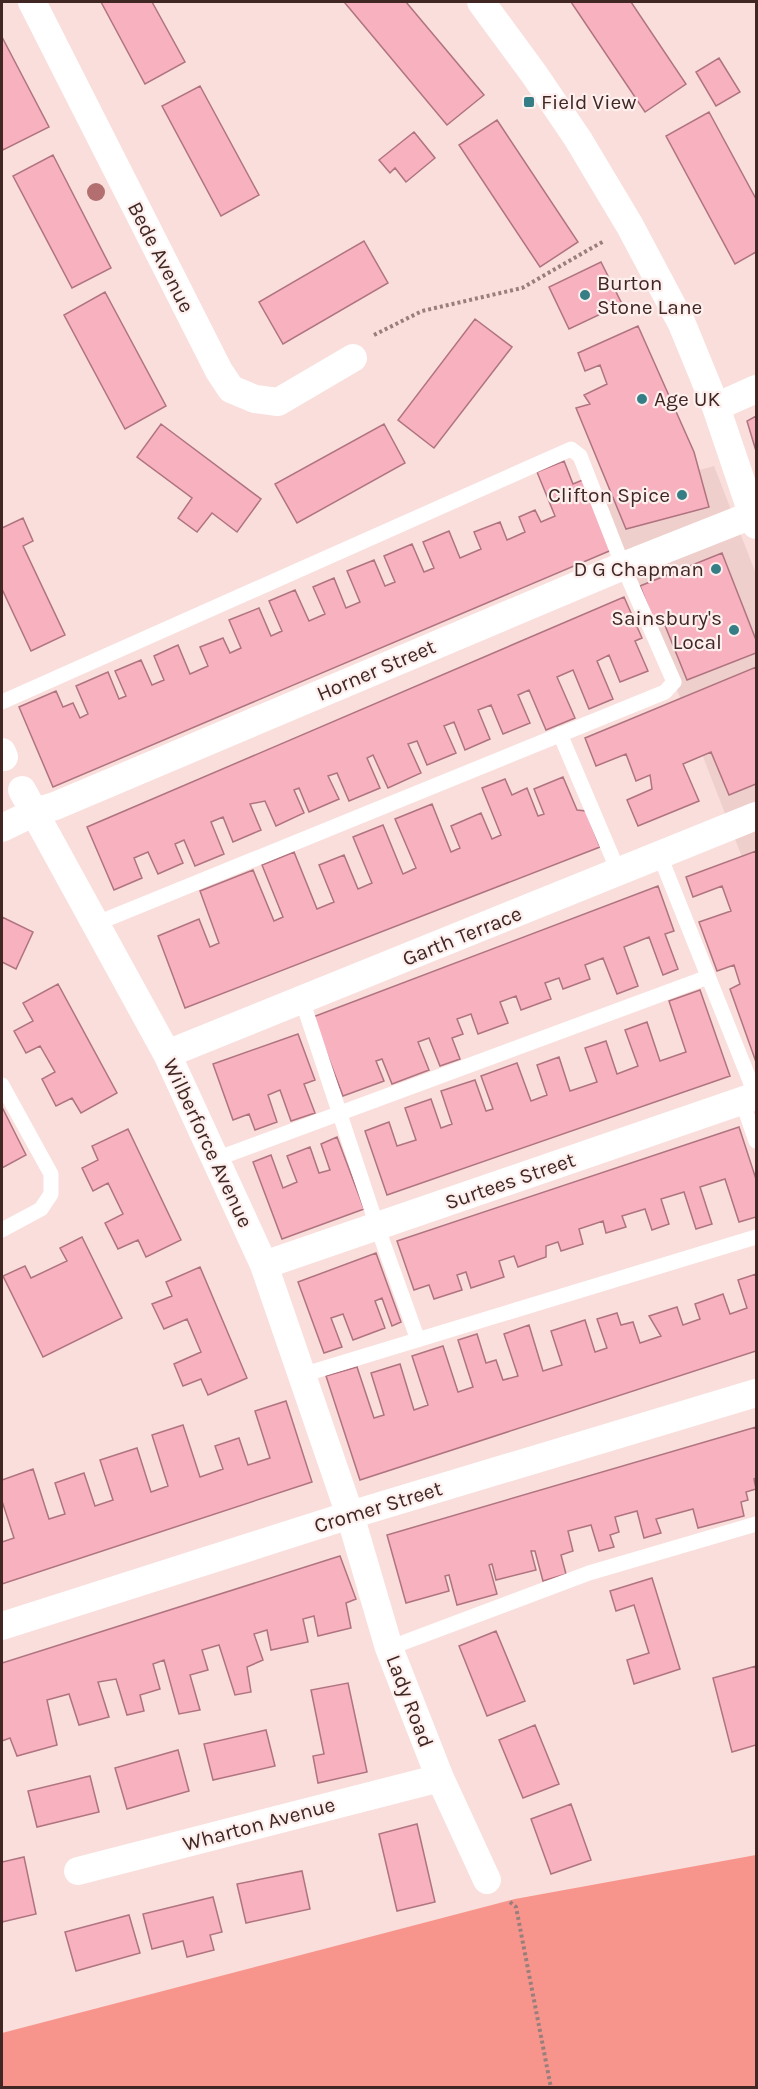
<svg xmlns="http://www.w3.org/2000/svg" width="758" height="2089" font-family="Karla,sans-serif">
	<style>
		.built { fill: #eecfcc }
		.green { fill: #f7958c }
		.building { fill: #f7b1bf; stroke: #b07480; stroke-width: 1.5 }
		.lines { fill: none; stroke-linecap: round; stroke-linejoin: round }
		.path { stroke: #997f7c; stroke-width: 4; stroke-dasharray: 3 3; stroke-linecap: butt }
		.lane { stroke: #fff; stroke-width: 15 }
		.street { stroke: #fff; stroke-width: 28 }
		.tree { fill: #b36f6f }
		.poi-dot { fill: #367e86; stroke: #fdefed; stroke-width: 2 }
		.labels { text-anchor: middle; stroke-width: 4.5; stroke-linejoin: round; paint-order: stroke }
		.poi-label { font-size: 21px; fill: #402724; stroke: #fdefed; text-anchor: start }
		.street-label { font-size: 21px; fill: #402724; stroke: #fdefed }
	</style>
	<rect width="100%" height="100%" fill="#f9dedb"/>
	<!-- built -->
	<path class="built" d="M 714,466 L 756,574 L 756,893 L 602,497 Z"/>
	<!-- green -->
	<path class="green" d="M 756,1855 L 756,2087 L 2,2087 L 2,2033 L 515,1899 Z"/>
	<!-- building -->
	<path class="building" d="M 101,2 L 152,2 L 185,62 L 145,84 Z
		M 346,2 L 406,2 L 484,95 L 447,125 L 345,3 Z
		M 571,2 L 631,2 L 686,84 L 645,112 Z
		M 2,37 L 49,127 L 3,150 L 2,147 Z
		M 719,58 L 740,92 L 716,106 L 696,72 Z
		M 200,86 L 259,195 L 221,216 L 162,106 Z
		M 709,112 L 756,199 L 756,252 L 735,264 L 666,136 Z
		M 497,120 L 578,242 L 540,267 L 459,145 Z
		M 414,132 L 435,158 L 406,182 L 395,168 L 390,173 L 379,160 Z
		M 53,155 L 111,268 L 72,288 L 13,176 Z
		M 364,241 L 388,283 L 283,344 L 259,302 Z
		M 601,262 L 622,304 L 569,329 L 549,287 Z
		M 105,292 L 166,406 L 125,429 L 64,315 Z
		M 475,319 L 512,347 L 434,448 L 398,420 Z
		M 638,326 L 694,452 L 709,507 L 626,529 L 576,408 L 590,404 L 584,395 L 607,384 L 600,365 L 585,371 L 578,353 Z
		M 756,416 L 756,451 L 747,421 Z
		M 161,424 L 261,499 L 237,532 L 212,513 L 197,532 L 178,518 L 192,498 L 137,457 Z
		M 384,424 L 405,463 L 297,523 L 275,484 Z
		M 564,461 L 573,484 L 585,479 L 614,549 L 53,787 L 19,707 L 56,691 L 63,707 L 73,703 L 80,718 L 88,714 L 76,686 L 108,672 L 119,699 L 126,696 L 115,671 L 141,660 L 152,685 L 164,680 L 154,656 L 178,645 L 190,674 L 208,666 L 200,647 L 223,638 L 230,653 L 241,648 L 229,620 L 259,608 L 271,636 L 282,631 L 269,601 L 295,590 L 309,621 L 325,614 L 313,587 L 334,578 L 346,608 L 360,602 L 347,571 L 374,560 L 385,586 L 395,582 L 384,556 L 412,544 L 424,572 L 434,568 L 423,542 L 449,531 L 460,558 L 481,549 L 474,532 L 500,522 L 507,540 L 525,532 L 519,517 L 535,510 L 541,522 L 555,516 L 537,472 Z
		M 23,518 L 33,541 L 23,546 L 65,635 L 31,651 L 2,589 L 2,528 Z
		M 722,553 L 756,640 L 756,653 L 687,680 L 662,618 L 654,622 L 640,586 Z
		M 624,597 L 642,638 L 635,641 L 648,671 L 620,682 L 609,655 L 597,661 L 613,699 L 589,709 L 573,670 L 557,677 L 575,718 L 546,730 L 529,690 L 518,695 L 530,723 L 503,734 L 491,705 L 478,710 L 490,739 L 465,750 L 454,722 L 444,726 L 456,753 L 427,765 L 417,741 L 408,744 L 421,773 L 388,788 L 373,755 L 367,758 L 380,788 L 349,801 L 337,773 L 328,776 L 339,799 L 309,812 L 299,788 L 294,790 L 304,813 L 276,826 L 265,801 L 250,804 L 261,830 L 233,842 L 223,817 L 211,822 L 224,854 L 195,866 L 184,840 L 175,844 L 183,863 L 158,874 L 148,852 L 134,858 L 142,878 L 114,890 L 87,827 Z
		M 756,667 L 756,784 L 729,795 L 711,752 L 683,764 L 699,801 L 638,826 L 627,800 L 652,789 L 650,775 L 636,781 L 626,754 L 596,766 L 585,738 Z
		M 563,777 L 577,810 L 586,811 L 600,847 L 185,1008 L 158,936 L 199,919 L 210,947 L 219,943 L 200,891 L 253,870 L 274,921 L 283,917 L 262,865 L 294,852 L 317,909 L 334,902 L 319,865 L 344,855 L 358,889 L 372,883 L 353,837 L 383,825 L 403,874 L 416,868 L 395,819 L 432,804 L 451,852 L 460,848 L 451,826 L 481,813 L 492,839 L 501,835 L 482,788 L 505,779 L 512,795 L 527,788 L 538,816 L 544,814 L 534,789 Z
		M 756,851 L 756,1062 L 730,989 L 740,984 L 734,965 L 717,971 L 699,922 L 731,911 L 722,886 L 693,897 L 686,877 Z
		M 658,886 L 674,931 L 665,934 L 678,969 L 663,975 L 649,937 L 624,947 L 638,986 L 617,994 L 603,958 L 585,965 L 590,979 L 563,989 L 559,978 L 545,983 L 551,999 L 521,1010 L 516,996 L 500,1002 L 508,1023 L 478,1034 L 471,1014 L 457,1019 L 463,1034 L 452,1038 L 460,1059 L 440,1066 L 429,1038 L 418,1042 L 429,1070 L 392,1084 L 382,1059 L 376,1061 L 384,1081 L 343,1096 L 313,1017 Z
		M 2,917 L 33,932 L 16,969 L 2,962 Z
		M 58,984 L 117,1093 L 81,1113 L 72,1098 L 56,1106 L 42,1079 L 55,1072 L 40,1046 L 26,1053 L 14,1031 L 33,1021 L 23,1003 Z
		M 700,990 L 730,1076 L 387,1195 L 365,1131 L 389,1122 L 397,1146 L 416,1140 L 405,1108 L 431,1099 L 441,1128 L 452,1124 L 441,1091 L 475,1080 L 486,1111 L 493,1109 L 481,1076 L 517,1063 L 531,1101 L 547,1095 L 537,1065 L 559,1057 L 570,1091 L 597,1082 L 585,1048 L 606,1041 L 617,1074 L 638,1066 L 625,1030 L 647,1022 L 660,1061 L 686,1052 L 669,1001 Z
		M 298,1034 L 315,1080 L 304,1084 L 315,1113 L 291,1121 L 280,1090 L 268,1095 L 277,1122 L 255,1130 L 249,1114 L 233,1120 L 213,1064 Z
		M 2,1107 L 26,1155 L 2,1168 Z
		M 739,1127 L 756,1179 L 756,1217 L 739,1222 L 725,1179 L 700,1187 L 712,1224 L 696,1229 L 684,1192 L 661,1199 L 669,1224 L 652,1230 L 645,1209 L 622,1216 L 626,1227 L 606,1233 L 603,1221 L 579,1229 L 583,1244 L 561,1251 L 558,1242 L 546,1246 L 546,1257 L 518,1267 L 514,1256 L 499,1261 L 504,1277 L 471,1288 L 466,1272 L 457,1275 L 462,1290 L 434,1299 L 429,1285 L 414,1290 L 397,1241 Z
		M 128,1129 L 181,1240 L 146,1257 L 138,1240 L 118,1249 L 105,1223 L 123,1214 L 108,1183 L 93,1191 L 82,1168 L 98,1160 L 92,1146 Z
		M 337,1137 L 364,1209 L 282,1239 L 253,1162 L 271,1155 L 283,1188 L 297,1182 L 287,1156 L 310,1147 L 319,1173 L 330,1170 L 321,1144 Z
		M 82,1237 L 122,1318 L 43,1357 L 3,1276 L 25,1266 L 31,1278 L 67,1261 L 60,1248 Z
		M 376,1253 L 401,1322 L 392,1326 L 382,1298 L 375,1301 L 385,1328 L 353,1340 L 343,1314 L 331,1318 L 342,1347 L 324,1353 L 298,1282 Z
		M 200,1267 L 247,1378 L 208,1395 L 201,1379 L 183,1386 L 174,1364 L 201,1352 L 187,1319 L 164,1329 L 152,1304 L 172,1296 L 166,1282 Z
		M 756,1274 L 756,1351 L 360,1480 L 326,1376 L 357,1367 L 374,1418 L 384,1415 L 371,1373 L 400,1364 L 414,1410 L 428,1405 L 412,1356 L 443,1346 L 458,1392 L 473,1387 L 458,1340 L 477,1334 L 486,1363 L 496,1360 L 503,1380 L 518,1376 L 504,1334 L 529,1325 L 543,1371 L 562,1365 L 551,1331 L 585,1320 L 595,1352 L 607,1348 L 597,1319 L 617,1313 L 621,1325 L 633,1322 L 640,1343 L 661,1336 L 649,1316 L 677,1307 L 683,1325 L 700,1319 L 695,1304 L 723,1294 L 730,1314 L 747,1308 L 738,1280 Z
		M 286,1401 L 312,1482 L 2,1584 L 2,1542 L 14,1538 L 2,1501 L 2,1480 L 33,1469 L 49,1519 L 65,1514 L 55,1483 L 84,1473 L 95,1506 L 113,1500 L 100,1460 L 137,1448 L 151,1492 L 168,1486 L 152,1435 L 183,1425 L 200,1477 L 223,1469 L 215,1446 L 239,1438 L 248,1465 L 270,1458 L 255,1411 Z
		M 756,1427 L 756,1478 L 754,1479 L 756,1489 L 746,1492 L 748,1500 L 741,1502 L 744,1516 L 698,1528 L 693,1509 L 656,1519 L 661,1533 L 644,1538 L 637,1511 L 615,1517 L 619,1532 L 610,1535 L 614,1547 L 599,1551 L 591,1525 L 568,1531 L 573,1551 L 561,1555 L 566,1574 L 543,1581 L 535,1551 L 531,1551 L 536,1570 L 496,1580 L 492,1564 L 489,1565 L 497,1594 L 457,1605 L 449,1575 L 445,1576 L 449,1591 L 406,1603 L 387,1535 Z
		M 340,1556 L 356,1599 L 346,1603 L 351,1628 L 318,1636 L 314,1616 L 303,1619 L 308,1642 L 271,1650 L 267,1630 L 254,1634 L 263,1660 L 247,1667 L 251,1692 L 235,1695 L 219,1645 L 202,1650 L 208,1670 L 190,1675 L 200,1710 L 179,1714 L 164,1660 L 153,1664 L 160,1689 L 140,1695 L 144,1711 L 127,1715 L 116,1679 L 98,1682 L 109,1717 L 79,1725 L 69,1694 L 47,1700 L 57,1745 L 17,1756 L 10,1738 L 2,1741 L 2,1663 Z
		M 652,1578 L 680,1669 L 634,1684 L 627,1660 L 649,1653 L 634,1605 L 616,1611 L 610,1591 Z
		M 496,1631 L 525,1701 L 487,1716 L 459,1646 Z
		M 756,1666 L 756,1745 L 732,1752 L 713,1678 Z
		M 348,1683 L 367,1772 L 318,1783 L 313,1756 L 324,1754 L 311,1690 Z
		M 535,1725 L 559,1784 L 523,1798 L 499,1740 Z
		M 266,1730 L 275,1766 L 213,1780 L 204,1744 Z
		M 178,1750 L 189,1791 L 127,1809 L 115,1768 Z
		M 90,1776 L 99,1812 L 37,1827 L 28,1791 Z
		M 571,1804 L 591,1860 L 551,1874 L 531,1819 Z
		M 417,1824 L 435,1902 L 397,1911 L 379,1834 Z
		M 24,1857 L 36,1914 L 2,1922 L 2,1862 Z
		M 302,1871 L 310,1909 L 246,1923 L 237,1884 Z
		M 213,1897 L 222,1932 L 210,1935 L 214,1950 L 187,1957 L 183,1941 L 152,1949 L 143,1914 Z
		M 129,1915 L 140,1953 L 76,1971 L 65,1932 Z"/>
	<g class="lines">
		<!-- path -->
		<path class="path" d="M 374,335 L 422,311 L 522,288 L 604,241
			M 510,1902 L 516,1907 L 551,2088"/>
		<!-- lane -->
		<path class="lane" d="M 2,702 L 571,449 L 580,456 L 623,566 L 674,682 L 665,692 L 95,924
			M 560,734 L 619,873
			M 660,856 L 756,1096
			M 302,1000 L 377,1226 L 418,1340
			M 2,1085 L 51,1174 L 51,1194 L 41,1209 L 2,1230
			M 742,1101 L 756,1141
			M 216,1159 L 708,977
			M 302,1375 L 756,1237
			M 389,1648 L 589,1573 L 756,1524"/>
		<!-- street -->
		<path class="street" d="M 32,2 L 176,286 L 219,371 L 231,389 L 255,399 L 278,402 L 353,358
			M 481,2 L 534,74 L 578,139 L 630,226 L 682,324 L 716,407 L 756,525
			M 716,407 L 756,389
			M 2,752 L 4,757
			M 22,790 L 167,1054 L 264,1265 L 350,1515 L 389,1648 L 440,1778 L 487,1880
			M 2,828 L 35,812 L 55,806 L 623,566 L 752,515
			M 167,1054 L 756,816
			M 264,1265 L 756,1096
			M 2,1626 L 350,1515 L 756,1393
			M 78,1871 L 440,1778"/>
	</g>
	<!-- trees -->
	<circle class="tree" cx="96" cy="192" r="9"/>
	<!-- markers -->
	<g class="poi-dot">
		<rect x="523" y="96" width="12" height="12" rx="3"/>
		<circle cx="585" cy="295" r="6"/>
		<circle cx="642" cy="399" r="6"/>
		<circle cx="682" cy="495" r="6"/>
		<circle cx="716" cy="569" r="6"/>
		<circle cx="734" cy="630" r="6"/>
	</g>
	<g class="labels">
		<!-- poi labels -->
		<g class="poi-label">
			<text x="541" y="109">Field View</text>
			<text x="597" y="290">Burton<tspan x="597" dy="24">Stone Lane</tspan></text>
			<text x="654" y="406">Age UK</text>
			<text x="670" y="502" text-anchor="end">Clifton Spice</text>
			<text x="704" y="576" text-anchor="end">D G Chapman</text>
			<text x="722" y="625" text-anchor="end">Sainsbury's<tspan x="722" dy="24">Local</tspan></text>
		</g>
		<!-- street labels -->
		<g class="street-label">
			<text transform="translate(161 257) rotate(63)" y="7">Bede Avenue</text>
			<text transform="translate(376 670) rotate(-23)" y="7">Horner Street</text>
			<text transform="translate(462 936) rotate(-22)" y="7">Garth Terrace</text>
			<text transform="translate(208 1143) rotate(65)" y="7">Wilberforce Avenue</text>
			<text transform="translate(510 1181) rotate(-19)" y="7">Surtees Street</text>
			<text transform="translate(378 1507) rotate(-17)" y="7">Cromer Street</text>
			<text transform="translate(410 1701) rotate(69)" y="7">Lady Road</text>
			<text transform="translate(259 1824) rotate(-15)" y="7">Wharton Avenue</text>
		</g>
	</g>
	<!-- border -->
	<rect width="758" height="2089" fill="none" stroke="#402724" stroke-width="6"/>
</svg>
